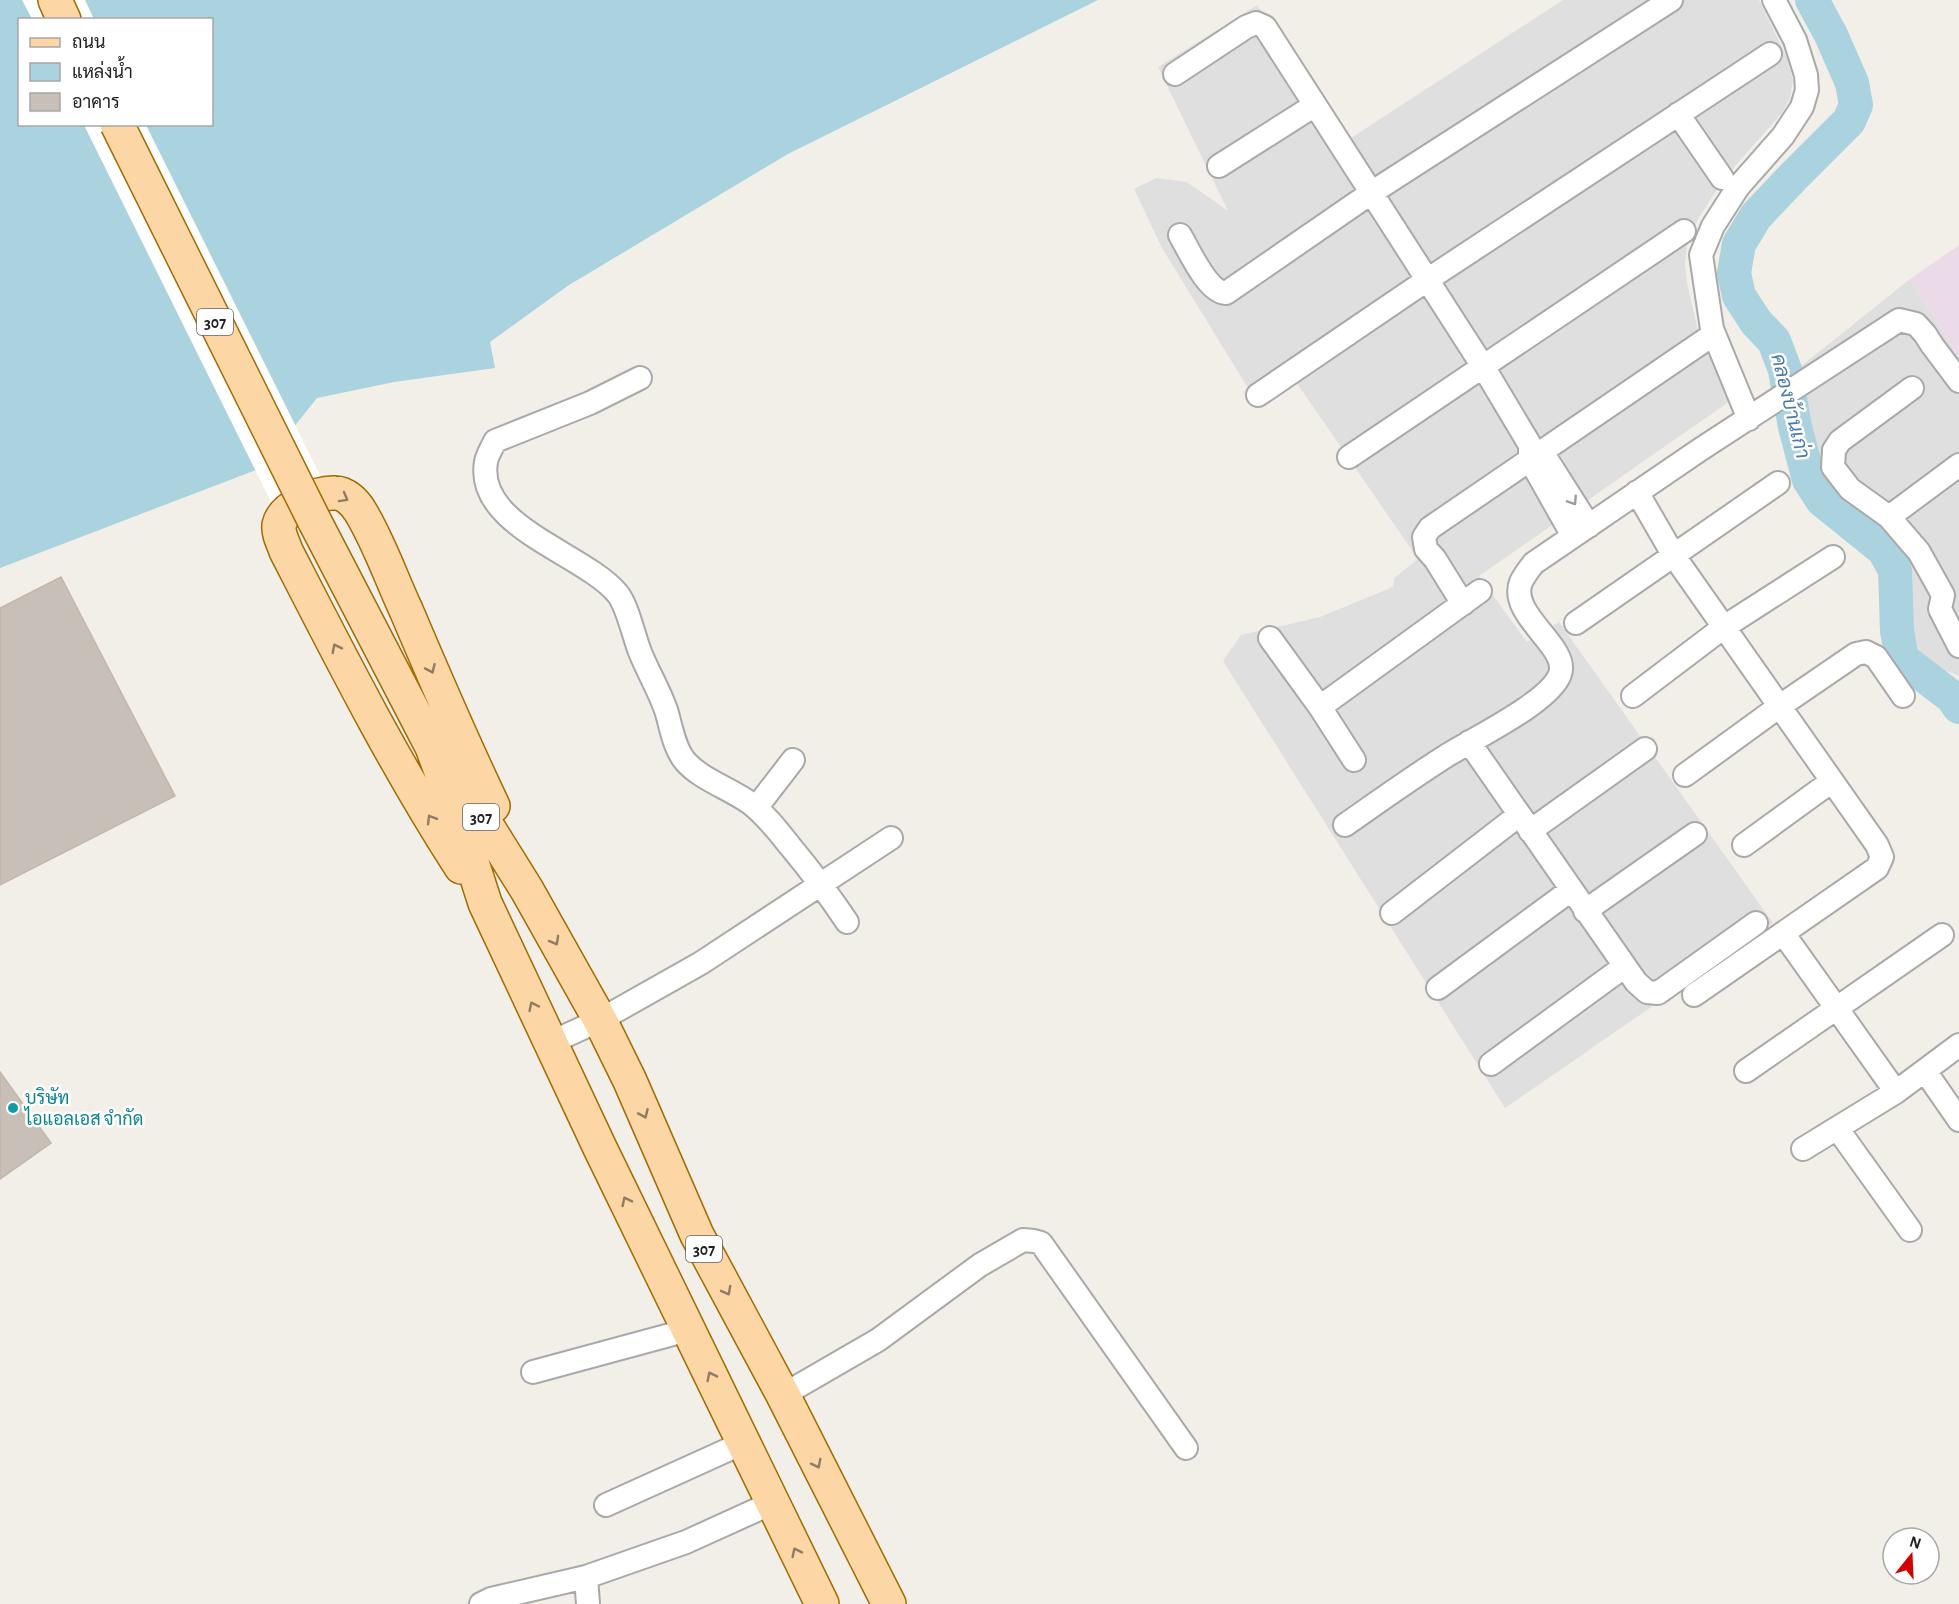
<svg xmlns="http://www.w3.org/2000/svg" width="1959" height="1604" font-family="'Alegreya Sans',Sarabun,sans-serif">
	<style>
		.residential { fill: #e0dfdf }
		.industrial { fill: #ebdbe8 }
		.water { fill: #aad3df; fill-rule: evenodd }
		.pier { fill: #fff }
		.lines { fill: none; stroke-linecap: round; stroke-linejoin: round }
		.river { stroke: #aad3df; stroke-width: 34 }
		.building { fill: #c7bfb8; stroke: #c4b6ab; stroke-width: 1.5 }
		.street-casing { stroke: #a9a9a9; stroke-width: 26 }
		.primary-casing { stroke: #a06b00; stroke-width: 36 }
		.street { stroke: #fff; stroke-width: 22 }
		.primary { stroke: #fcd6a4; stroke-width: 33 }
		.primary-bridge-casing { stroke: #a06b00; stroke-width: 36; stroke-linecap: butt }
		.primary-bridge { stroke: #fcd6a4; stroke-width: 33 }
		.oneway { stroke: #8f7c63 }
		.oneway2 { stroke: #9c9c9c }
		.culture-dot { fill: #0f9aa8; stroke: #fff; stroke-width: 2 }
		.labels { text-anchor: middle; stroke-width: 5; stroke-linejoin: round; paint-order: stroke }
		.shield { fill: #fff; stroke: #646464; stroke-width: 1.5 }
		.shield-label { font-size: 16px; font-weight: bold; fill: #222 }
		.culture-label { font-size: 18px; fill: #0d838f; stroke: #fff; text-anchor: start }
		.water-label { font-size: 20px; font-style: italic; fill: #4a7aab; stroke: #fff }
	</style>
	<rect width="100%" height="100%" fill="#f2efe9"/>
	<!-- residential -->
	<path class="residential" d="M 1563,0 L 1759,0 L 1787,58 L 1793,80 L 1790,98 L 1782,113 L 1729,173 L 1714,194 L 1697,221 L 1687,245 L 1685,264 L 1687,283 L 1698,331 L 1730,401 L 1479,576 L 1527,642 L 1559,622 L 1773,923 L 1505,1108 L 1223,661 L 1241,635 L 1320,617 L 1393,587 L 1394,578 L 1418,559 L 1294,379 L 1255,407 L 1244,392 L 1248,388 L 1162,248 L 1134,189 L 1156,178 L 1187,182 L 1228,211 L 1158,67 L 1257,5 L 1348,140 Z
		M 1910,279 L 1959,358 L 1959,676 L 1922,662 L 1910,648 L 1904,631 L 1912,581 L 1908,557 L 1890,537 L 1835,496 L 1819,476 L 1800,367 Z"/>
	<!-- industrial -->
	<path class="industrial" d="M 1959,245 L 1959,358 L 1910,279 Z"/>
	<!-- water -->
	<path class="water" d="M 0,0 L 1098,0 L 788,154 L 569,285 L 490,342 L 495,368 L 394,382 L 317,398 L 261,468 L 0,568 ZM 20,20 L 212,20 L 212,124 L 20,124 Z"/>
	<!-- pier -->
	<path class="pier" d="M 22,0 L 85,0 L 94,19 L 32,19 Z
		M 84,125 L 146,125 L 337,509 L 287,534 Z"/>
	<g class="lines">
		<!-- river -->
		<path class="river" d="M 1812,0 L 1831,35 L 1852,83 L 1856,105 L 1849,121 L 1792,178 L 1756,216 L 1739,244 L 1734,273 L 1739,296 L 1756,322 L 1774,341 L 1785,370 L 1795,427 L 1809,480 L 1822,500 L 1884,550 L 1895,570 L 1897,631 L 1902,659 L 1952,697 L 1959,707"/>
	</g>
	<!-- building -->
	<path class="building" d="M 61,577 L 175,796 L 0,885 L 0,608 Z
		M 0,1072 L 51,1143 L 0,1179 Z"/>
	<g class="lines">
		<!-- street casing -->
		<g class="street-casing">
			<path id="street" d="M 1175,74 L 1246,27 L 1256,23 L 1265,27 L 1484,368 L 1530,445 L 1530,460 L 1573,536
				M 1678,114 L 1722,178
				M 1219,166 L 1315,105
				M 1180,235 C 1189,250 1207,292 1226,293 L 1371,193 L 1671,0
				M 640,378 L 590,403 L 495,441 C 492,448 487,455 486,462 C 475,526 583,553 617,593 C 627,604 634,637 640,652 C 648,672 659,690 666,710 C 671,726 674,748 685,761 C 700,779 731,789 750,803 C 765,814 778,831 790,846 C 810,870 829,895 847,922
				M 1912,388 L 1840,441 L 1834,450 L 1833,467 L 1850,489 L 1889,517 L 1919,552 L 1943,595 L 1940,609 L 1959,646
				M 1258,395 L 1427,280 L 1770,54
				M 1749,419 L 1712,329 L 1701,255 L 1713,226 L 1738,187 L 1783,136 L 1802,107 L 1807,90 L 1806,75 L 1795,40 L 1774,0
				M 1542,452 L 1589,526
				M 1349,457 L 1684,231
				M 1637,492 L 1674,556 L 1877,845 L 1882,857 L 1877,868 L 1694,995
				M 1889,517 L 1959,465
				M 1463,604 L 1435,559 L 1426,549 L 1424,537 L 1430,528 L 1714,334
				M 1576,623 L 1778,483
				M 1270,638 L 1320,707 L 1354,760
				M 1633,696 L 1724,627 L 1833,557
				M 1320,707 L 1480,591
				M 1469,742 L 1636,982 L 1647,992 L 1658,993 L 1756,923
				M 1685,775 L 1780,706 L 1856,654 L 1866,652 L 1876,657 L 1903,696
				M 756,808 L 793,760
				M 1345,825 C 1378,802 1410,779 1443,758 C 1470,740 1550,703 1560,674 C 1570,647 1508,615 1521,582 C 1524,576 1529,569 1534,563 L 1701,449 L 1899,320 L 1916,324 L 1925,334 L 1932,345 L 1959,381
				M 1530,831 L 1645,749
				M 1744,845 L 1832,781
				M 1585,911 L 1695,834
				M 1392,913 L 1519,815
				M 1783,933 L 1896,1092
				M 1438,988 L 1571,890
				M 550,1043 L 600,1020 L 701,963 L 891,838
				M 1491,1064 L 1625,966
				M 1746,1071 L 1942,935
				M 1925,1071 L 1959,1120
				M 1837,1128 L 1910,1230
				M 1803,1149 L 1896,1092 L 1959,1045
				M 533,1372 L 688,1330
				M 783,1395 L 878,1340 L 980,1265 L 1023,1240 L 1034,1241 L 1041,1243 L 1186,1448
				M 606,1505 L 743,1443
				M 586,1577 L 588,1604
				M 481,1604 L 491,1599 L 586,1577 L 686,1542 L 772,1503"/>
		</g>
		<!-- primary casing -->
		<g class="primary-casing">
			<path id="primary" d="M 55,0 L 64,20
				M 314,520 L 432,747 L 456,812 L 485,903 L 600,1148 L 822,1604
				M 456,781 L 474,805 L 527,890 L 600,1020 L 630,1081 L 697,1235 L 783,1395 L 889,1604
				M 461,867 C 395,765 341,658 286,551 C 283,542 278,534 279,525 C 283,506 318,492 335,493 C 346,493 355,503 360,511 C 379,542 391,578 406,610 C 434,676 462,741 493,806"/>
		</g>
		<!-- street -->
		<use href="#street" class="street"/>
		<!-- primary -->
		<use href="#primary" class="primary"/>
		<!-- primary-bridge casing -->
		<g class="primary-bridge-casing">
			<path id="primary-bridge" d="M 117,124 L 314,520"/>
		</g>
		<!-- primary-bridge -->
		<use href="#primary-bridge" class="primary-bridge"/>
	</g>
	<!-- one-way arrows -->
	<defs><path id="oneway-chevron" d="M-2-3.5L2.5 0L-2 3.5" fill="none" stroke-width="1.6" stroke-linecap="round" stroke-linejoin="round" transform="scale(1.5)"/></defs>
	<g class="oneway">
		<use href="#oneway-chevron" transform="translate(344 498) rotate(29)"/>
		<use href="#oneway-chevron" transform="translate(336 648) rotate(-117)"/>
		<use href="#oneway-chevron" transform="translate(431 669) rotate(66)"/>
		<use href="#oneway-chevron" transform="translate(431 819) rotate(-121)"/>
		<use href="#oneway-chevron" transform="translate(555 941) rotate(61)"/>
		<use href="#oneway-chevron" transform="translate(533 1006) rotate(-115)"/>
		<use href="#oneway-chevron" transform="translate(644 1114) rotate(66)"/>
		<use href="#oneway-chevron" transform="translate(626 1201) rotate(-116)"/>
		<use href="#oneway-chevron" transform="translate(727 1291) rotate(62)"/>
		<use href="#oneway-chevron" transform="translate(711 1376) rotate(-116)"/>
		<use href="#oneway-chevron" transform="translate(817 1464) rotate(63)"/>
		<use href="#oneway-chevron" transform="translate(796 1552) rotate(-116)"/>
	</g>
	<use class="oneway2" href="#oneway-chevron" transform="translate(1573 501) rotate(57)"/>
	<!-- markers -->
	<circle class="culture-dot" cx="13" cy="1108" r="6"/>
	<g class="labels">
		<!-- shield labels -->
		<g class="shield">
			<rect x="197" y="309" width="36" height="26" rx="4.5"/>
			<rect x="463" y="804" width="36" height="26" rx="4.5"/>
			<rect x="686" y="1236" width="36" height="26" rx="4.5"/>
		</g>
		<g class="shield-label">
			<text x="215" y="328">307</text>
			<text x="481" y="823">307</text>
			<text x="704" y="1255">307</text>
		</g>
		<!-- culture labels -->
		<g class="culture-label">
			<text x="25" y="1104">บริษัท<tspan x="25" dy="21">ไอแอลเอส จำกัด</tspan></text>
		</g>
		<!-- water labels -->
		<g class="water-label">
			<text transform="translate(1791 406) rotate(76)" y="7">คลองบ้านเก่า</text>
		</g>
	</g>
	<!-- legend -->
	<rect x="18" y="18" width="195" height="108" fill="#ffffff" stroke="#a7a7a7" stroke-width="1.5"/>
	<rect x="30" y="38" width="30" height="9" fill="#fcd6a4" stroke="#a7a7a7" stroke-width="1.5"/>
	<text x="72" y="48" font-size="18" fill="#222222">ถนน</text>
	<rect x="30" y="63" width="30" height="18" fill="#aad3df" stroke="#a7a7a7" stroke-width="1.5"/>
	<text x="72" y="78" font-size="18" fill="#222222">แหล่งน้ำ</text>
	<rect x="30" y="93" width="30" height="18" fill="#c7bfb8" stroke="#a7a7a7" stroke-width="1.5"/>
	<text x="72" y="108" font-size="18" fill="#222222">อาคาร</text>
	<!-- north arrow -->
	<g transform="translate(1911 1556) rotate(18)"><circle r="28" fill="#ffffff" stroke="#a7a7a7" stroke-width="1.5"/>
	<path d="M0-4.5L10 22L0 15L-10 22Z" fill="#d40000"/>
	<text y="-9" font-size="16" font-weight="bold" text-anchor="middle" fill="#222222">N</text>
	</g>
</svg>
